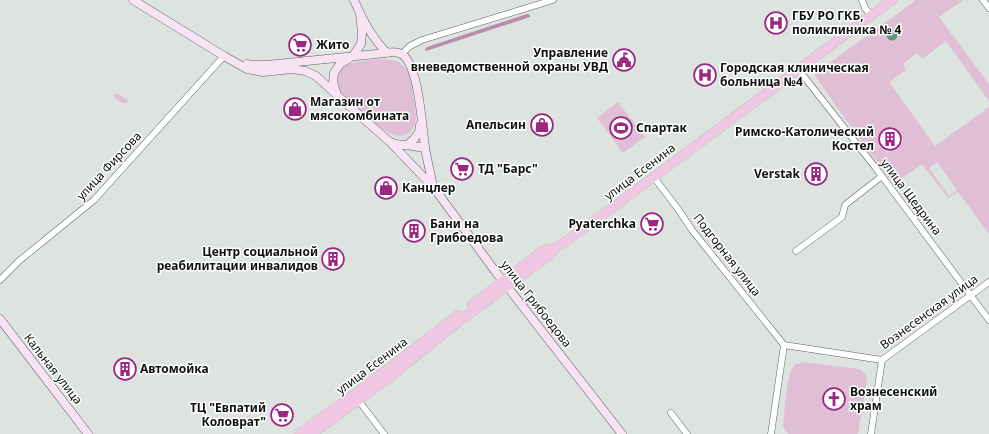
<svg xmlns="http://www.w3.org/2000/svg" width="989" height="434" font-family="'Noto Sans',sans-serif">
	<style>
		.green { fill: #e0bed5; fill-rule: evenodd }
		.forest { fill: #bc8bac }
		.water { fill: #61987b }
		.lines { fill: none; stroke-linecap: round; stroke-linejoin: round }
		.street-casing { stroke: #5b615e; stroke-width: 7 }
		.secondary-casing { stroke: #5b615e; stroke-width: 9 }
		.primary-casing { stroke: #c1c1c1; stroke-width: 10 }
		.street { stroke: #fff; stroke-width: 6 }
		.secondary { stroke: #f7e3f1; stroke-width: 8 }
		.primary { stroke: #efc7e2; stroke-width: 9 }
		.labels { text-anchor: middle; stroke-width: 3; stroke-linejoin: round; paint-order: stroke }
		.poi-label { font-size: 12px; font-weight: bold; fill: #0f1110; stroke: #fff; text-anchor: start }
		.street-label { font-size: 12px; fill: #0f1110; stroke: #fff }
	</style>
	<rect width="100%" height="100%" fill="#dde4e0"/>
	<!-- green -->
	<path class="green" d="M 916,0 L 963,0 L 939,17 L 989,84 L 989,101 L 946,41 L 922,59 L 917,53 L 903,64 L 906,70 L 889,82 L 935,146 L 989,107 L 989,234 L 958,192 L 948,198 L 922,164 L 894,184 L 838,109 L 814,74 ZM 893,126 L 904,141 L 888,153 L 877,138 ZM 937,162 L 957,190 L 949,196 L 929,168 Z
		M 380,59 L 392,60 L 399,62 L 406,69 L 411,78 L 416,115 L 415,124 L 410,133 C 407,134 404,135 401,136 C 386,138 353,103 341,93 C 337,85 334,74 342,67 C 348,62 372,60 380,59 Z
		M 116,93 L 127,99 L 128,102 L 127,103 C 122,104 116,100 114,95 Z
		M 618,102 L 645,137 L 623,153 L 597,118 Z
		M 803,362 L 859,369 C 864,371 866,375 867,380 L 858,434 L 788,434 L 784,428 L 783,425 C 785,411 786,375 794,365 Z"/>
	<!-- forest -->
	<path class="forest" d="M 527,14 L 530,15 L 530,17 L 426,51 L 425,49 L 427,47 Z"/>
	<!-- water -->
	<path class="water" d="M886.5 35a5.5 5.5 0 1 1 11 0a5.5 5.5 0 1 1-11 0Z"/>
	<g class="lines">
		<!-- street casing -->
		<g class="street-casing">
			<path id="street" d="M 862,0 L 865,8 L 871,15
				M 983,0 L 989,8
				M 402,54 L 410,46 L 422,40 L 553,0
				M 798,69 L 875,167 L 989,320
				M 653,176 L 678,209 L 692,230 L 784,345
				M 796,251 L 842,217 L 845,205 L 882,176
				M 0,280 L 19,261 L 94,200 L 224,56
				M 356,397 L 384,434
				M 671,413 L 687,434
				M 771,434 L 784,345 L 882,360 L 989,282
				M 871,434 L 882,360"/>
		</g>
		<!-- secondary casing -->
		<g class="secondary-casing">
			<path id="secondary" d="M 133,0 L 224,56 L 247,69 L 263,72 L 292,69 L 305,71 L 316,76 L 357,113 L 391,143 L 434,188 L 495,271 L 622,434
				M 354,0 C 362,19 372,38 387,53
				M 247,64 L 254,65 L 267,65 L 376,54 C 384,53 397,50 403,55 C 419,68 422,126 425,147 C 427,161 431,174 433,187
				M 337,95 L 333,82 L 334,73 L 340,64 L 353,56 L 361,44 L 362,33 L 360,13
				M 392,143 L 401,145 L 407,145 L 414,139 L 419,132 L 420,125
				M 407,145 L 425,148
				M 0,319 L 88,434"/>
		</g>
		<!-- primary casing -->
		<g class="primary-casing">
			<path id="primary" d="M 472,305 L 544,250 L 556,248
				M 299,434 L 375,379 L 458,315
				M 312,434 L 390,377 L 458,322 L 550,255 L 556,248 L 612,208 L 892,0"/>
		</g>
		<!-- street -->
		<use href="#street" class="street"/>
		<!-- secondary -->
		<use href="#secondary" class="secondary"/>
		<!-- primary -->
		<use href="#primary" class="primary"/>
	</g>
	<!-- icons -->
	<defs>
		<g id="hospital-ring" transform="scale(1.15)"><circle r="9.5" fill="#fff" stroke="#9c2782" stroke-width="1.5"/><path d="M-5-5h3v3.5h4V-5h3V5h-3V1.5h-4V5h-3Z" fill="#9c2782"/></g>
		<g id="supermarket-ring" transform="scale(1.15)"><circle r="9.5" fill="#fff" stroke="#9c2782" stroke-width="1.5"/><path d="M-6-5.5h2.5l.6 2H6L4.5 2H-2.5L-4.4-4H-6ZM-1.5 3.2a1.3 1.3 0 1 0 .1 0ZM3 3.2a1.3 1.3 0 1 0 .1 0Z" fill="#9c2782"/></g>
		<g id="civic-ring" transform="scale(1.15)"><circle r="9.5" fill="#fff" stroke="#9c2782" stroke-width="1.5"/><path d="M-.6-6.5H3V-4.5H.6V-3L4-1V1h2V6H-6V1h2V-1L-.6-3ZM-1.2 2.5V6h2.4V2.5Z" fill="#9c2782"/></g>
		<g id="shop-ring" transform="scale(1.15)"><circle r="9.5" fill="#fff" stroke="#9c2782" stroke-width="1.5"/><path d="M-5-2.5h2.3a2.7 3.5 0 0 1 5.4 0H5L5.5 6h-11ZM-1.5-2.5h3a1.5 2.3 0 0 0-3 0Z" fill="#9c2782"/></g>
		<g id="stadium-ring" transform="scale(1.15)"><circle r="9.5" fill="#fff" stroke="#9c2782" stroke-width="1.5"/><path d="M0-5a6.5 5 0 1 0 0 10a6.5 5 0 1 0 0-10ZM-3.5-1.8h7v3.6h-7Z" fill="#9c2782"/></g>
		<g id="building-ring" transform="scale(1.15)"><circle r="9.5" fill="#fff" stroke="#9c2782" stroke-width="1.5"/><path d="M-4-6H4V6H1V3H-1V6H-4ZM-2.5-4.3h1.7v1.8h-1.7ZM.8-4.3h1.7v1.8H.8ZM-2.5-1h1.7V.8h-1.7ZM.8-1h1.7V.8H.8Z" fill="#9c2782"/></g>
		<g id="church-ring" transform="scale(1.15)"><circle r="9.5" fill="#fff" stroke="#9c2782" stroke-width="1.5"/><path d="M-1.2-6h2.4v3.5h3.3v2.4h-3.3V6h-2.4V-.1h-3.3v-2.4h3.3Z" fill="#9c2782"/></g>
	</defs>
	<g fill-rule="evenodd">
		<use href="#hospital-ring" x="776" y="23"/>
		<use href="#supermarket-ring" x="300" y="45"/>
		<use href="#civic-ring" x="624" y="60"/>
		<use href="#hospital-ring" x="705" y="75"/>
		<use href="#shop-ring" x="295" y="109"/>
		<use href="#shop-ring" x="542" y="125"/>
		<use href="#stadium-ring" x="621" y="128"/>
		<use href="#building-ring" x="890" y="139"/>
		<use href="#supermarket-ring" x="462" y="169"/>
		<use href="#building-ring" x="816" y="174"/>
		<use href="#shop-ring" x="386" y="188"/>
		<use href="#supermarket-ring" x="652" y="224"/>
		<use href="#building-ring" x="414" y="231"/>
		<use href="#building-ring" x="333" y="259"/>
		<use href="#building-ring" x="125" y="369"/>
		<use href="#church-ring" x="834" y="399"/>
		<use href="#supermarket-ring" x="282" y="415"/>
	</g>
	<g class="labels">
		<!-- poi labels -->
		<g class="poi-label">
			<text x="792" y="20">ГБУ РО ГКБ,<tspan x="792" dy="14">поликлиника № 4</tspan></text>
			<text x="316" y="49">Жито</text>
			<text x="608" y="57" text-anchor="end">Управление<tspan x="608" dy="14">вневедомственной охраны УВД</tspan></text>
			<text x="720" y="72">Городская клиническая<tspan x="720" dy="14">больница №4</tspan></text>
			<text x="310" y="106">Магазин от<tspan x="310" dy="14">мясокомбината</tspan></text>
			<text x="526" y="129" text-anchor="end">Апельсин</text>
			<text x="636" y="132">Спартак</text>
			<text x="874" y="136" text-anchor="end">Римско-Католический<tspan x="874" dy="14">Костел</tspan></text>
			<text x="478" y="173">ТД "Барс"</text>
			<text x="800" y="178" text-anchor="end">Verstak</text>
			<text x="402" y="192">Канцлер</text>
			<text x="430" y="228">Бани на<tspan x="430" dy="14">Грибоедова</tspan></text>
			<text x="636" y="228" text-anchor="end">Pyaterchka</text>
			<text x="318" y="256" text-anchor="end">Центр социальной<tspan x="318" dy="14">реабилитации инвалидов</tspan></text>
			<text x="140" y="373">Автомойка</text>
			<text x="850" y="396">Вознесенский<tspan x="850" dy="14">храм</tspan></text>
			<text x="266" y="412" text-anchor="end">ТЦ "Евпатий<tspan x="266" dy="14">Коловрат"</tspan></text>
		</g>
		<!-- street labels -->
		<g class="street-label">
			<text transform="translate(109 166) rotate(-47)" y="4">улица Фирсова</text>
			<text transform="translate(640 172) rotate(-37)" y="4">улица Есенина</text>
			<text transform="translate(911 197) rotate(53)" y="4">улица Щедрина</text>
			<text transform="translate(727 255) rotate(52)" y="4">Подгорная улица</text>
			<text transform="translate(536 304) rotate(52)" y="4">улица Грибоедова</text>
			<text transform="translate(929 312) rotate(-36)" y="4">Вознесенская улица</text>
			<text transform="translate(372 366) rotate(-37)" y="4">улица Есенина</text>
			<text transform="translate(53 369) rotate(52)" y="4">Кальная улица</text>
		</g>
	</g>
</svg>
